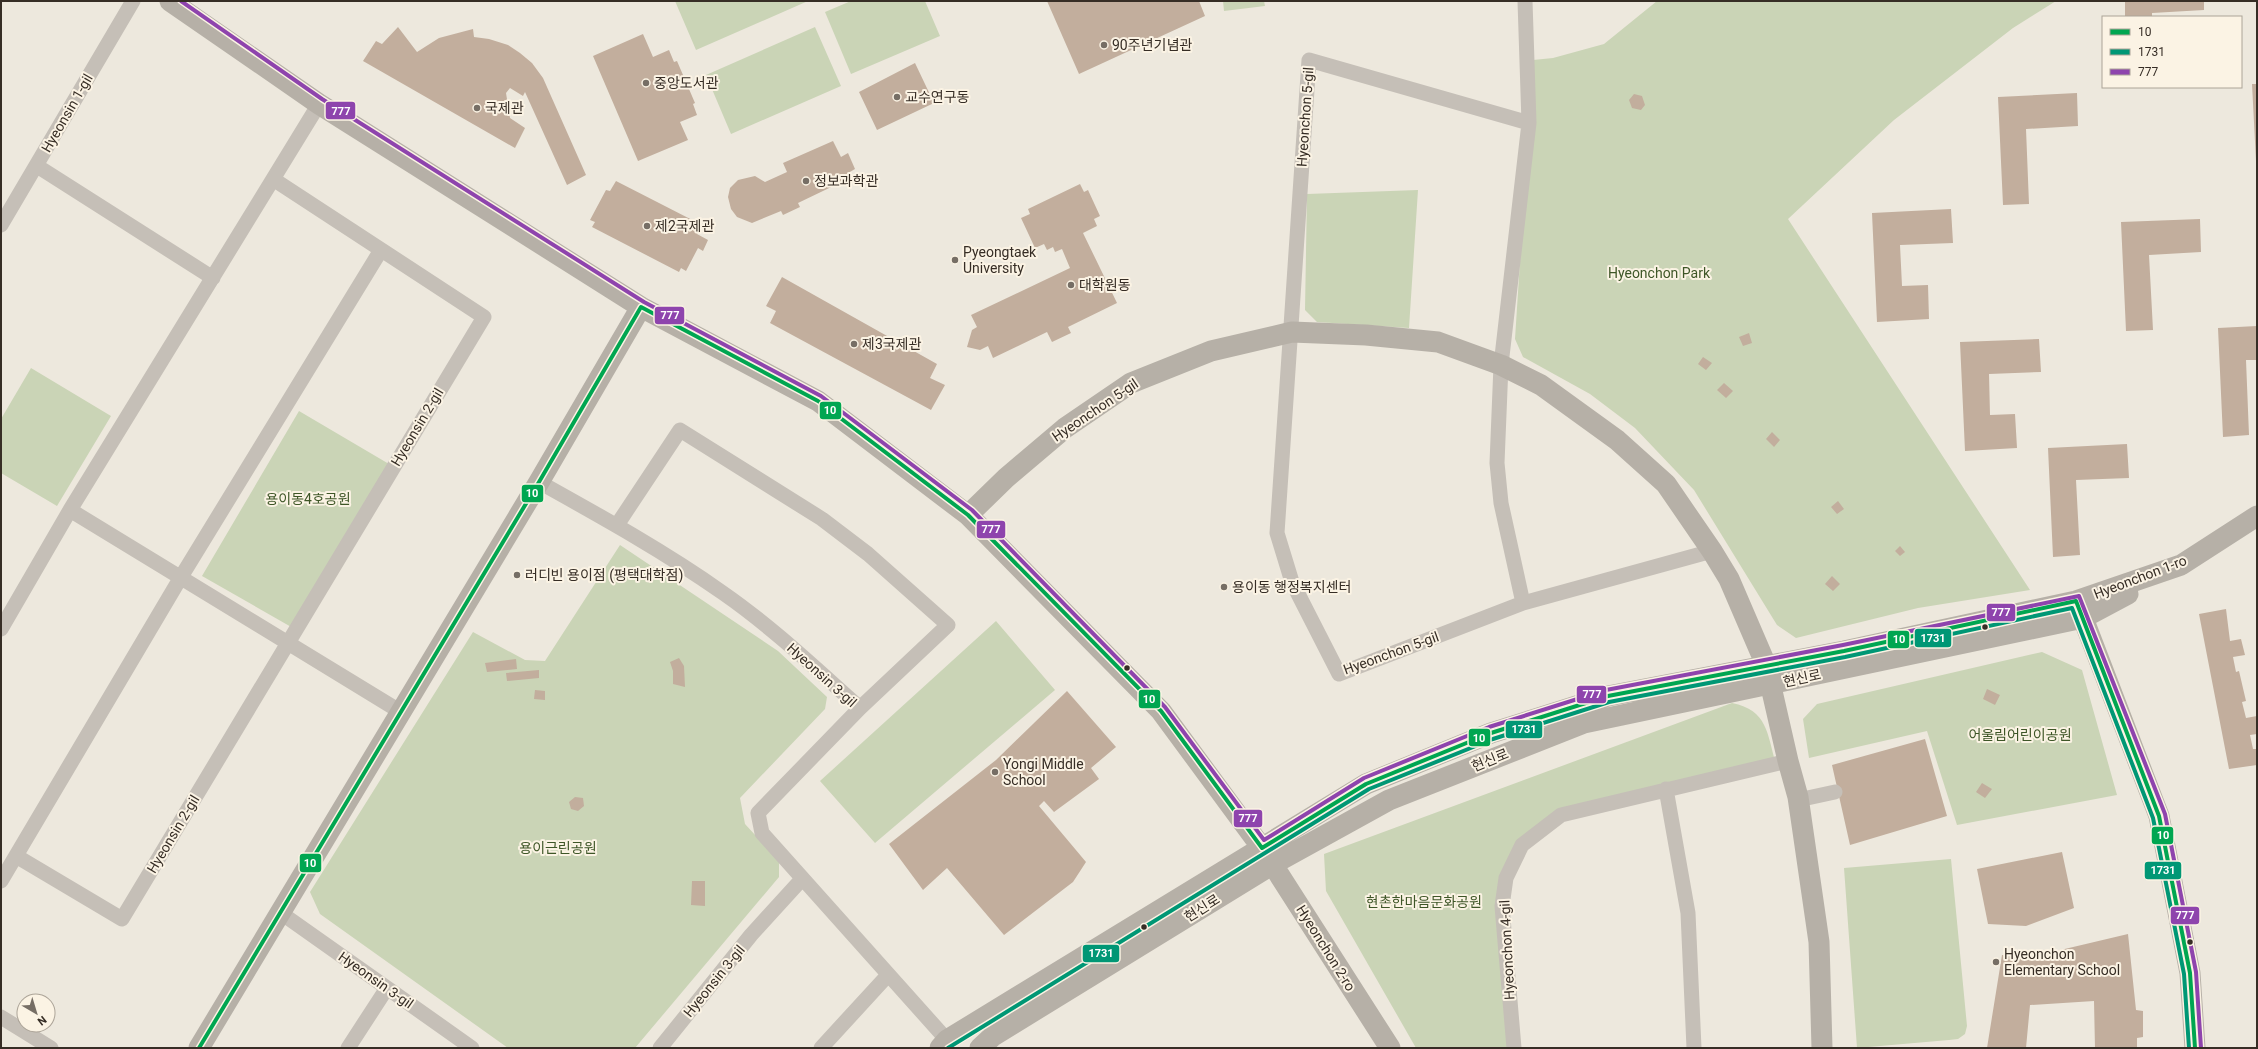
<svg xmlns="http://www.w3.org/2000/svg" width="2258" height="1049" font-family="Roboto,'Noto Sans KR',sans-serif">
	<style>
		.green { fill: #cad4b6 }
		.building { fill: #c2ae9d }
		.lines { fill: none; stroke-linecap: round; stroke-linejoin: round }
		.street { stroke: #c5bfb7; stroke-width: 15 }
		.secondary { stroke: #b6b0a7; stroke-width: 21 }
		.bus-1-casing { stroke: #fbf3e4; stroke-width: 7 }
		.bus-2-casing { stroke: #fbf3e4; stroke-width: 7 }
		.bus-3-casing { stroke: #fbf3e4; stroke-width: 7 }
		.bus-1 { stroke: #00a651; stroke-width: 4 }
		.bus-2 { stroke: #009775; stroke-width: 4 }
		.bus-3 { stroke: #8e44ad; stroke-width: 4 }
		.poi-dot { fill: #766e65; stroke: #fbf3e4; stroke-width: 1.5 }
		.bus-dot { fill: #362d25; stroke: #fbf3e4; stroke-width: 1.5 }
		.labels { text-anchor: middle; stroke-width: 4; stroke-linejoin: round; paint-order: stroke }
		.poi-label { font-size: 14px; fill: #362d25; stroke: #fbf3e4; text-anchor: start }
		.street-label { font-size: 14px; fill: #362d25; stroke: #fbf3e4 }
		.park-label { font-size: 14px; fill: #3e5627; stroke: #fbf3e4 }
		.line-badge { stroke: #fbf3e4; stroke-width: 1.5 }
		.badge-label { font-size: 11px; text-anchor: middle; font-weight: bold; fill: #fff }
	</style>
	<rect width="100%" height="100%" fill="#ede8dd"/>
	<!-- green -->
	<path class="green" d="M 675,1 L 808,1 L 696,50 Z
		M 851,1 L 925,1 L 940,36 L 851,74 L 825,12 Z
		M 1223,1 L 1264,1 L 1265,6 L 1224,11 Z
		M 1657,1 L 2056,1 L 2013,28 L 1894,120 L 1788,219 L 2030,590 L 1918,608 L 1796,638 L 1777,625 L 1694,490 L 1635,428 L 1590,394 L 1523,357 L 1515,339 L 1533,60 L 1553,58 L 1604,44 Z
		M 815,27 L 841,86 L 731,134 L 706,75 Z
		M 1418,190 L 1409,328 L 1317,322 L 1305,310 L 1307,194 Z
		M 31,368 L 111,416 L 57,506 L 1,473 L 1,419 Z
		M 299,411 L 389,464 L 293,628 L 202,576 Z
		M 620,545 L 778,651 L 827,697 L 825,709 L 740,798 L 745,824 L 779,861 L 779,877 L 635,1048 L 508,1048 L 320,914 L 310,892 L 473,632 L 525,660 L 545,661 Z
		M 996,621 L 1055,690 L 875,843 L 820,781 Z
		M 2042,652 L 2082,670 L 2117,795 L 1957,825 L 1927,731 L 1809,758 L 1803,719 L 1817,704 Z
		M 1732,703 C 1768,710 1767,734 1776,764 L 1561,815 L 1522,845 L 1507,875 L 1514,1048 L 1416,1048 L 1326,891 L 1324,854 Z
		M 1951,859 L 1967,1026 L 1965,1034 L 1958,1039 L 1949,1040 L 1857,1048 L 1844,868 Z"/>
	<!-- building -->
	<path class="building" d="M 1047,1 L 1199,1 L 1205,16 L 1079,74 Z
		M 2125,1 L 2204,1 L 2204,10 L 2152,13 L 2152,17 L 2125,17 Z
		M 398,27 L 417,52 L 439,38 L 473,29 L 474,37 L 489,39 L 508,45 L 520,53 L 532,63 L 543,78 L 586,175 L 567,185 L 525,92 L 523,96 L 510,88 L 506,93 L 510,118 L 525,128 L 515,148 L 363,61 L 376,41 L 382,44 Z
		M 643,34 L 653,57 L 669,50 L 674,62 L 677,61 L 695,103 L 693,104 L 697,115 L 680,122 L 688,140 L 638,161 L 593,56 Z
		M 915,63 L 934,103 L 877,130 L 859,92 Z
		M 2252,84 L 2257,84 L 2257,161 L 2256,161 Z
		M 2077,93 L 2078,126 L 2026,129 L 2029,204 L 2003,205 L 1998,97 Z
		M 1634,94 L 1642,96 L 1645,105 L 1641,110 L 1632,108 L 1629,100 Z
		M 833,141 L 841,157 L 848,153 L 855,169 L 848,173 L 850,178 L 798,203 L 800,207 L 783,215 L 781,211 L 752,223 L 737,217 L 731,209 L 728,197 L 730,188 L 738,180 L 755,176 L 765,182 L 787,172 L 783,163 Z
		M 616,181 L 702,225 L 697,234 L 708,240 L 703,251 L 698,248 L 686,271 L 681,268 L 679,272 L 592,227 L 595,222 L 590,220 L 606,190 L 610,191 Z
		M 1080,184 L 1084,192 L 1088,190 L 1100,216 L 1094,219 L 1097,226 L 1083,233 L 1117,303 L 1068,327 L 1071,333 L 1052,342 L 1047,332 L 993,358 L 988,346 L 980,350 L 967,347 L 972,330 L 977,327 L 971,315 L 1070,268 L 1062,249 L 1055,252 L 1053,247 L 1047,250 L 1044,244 L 1035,248 L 1021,218 L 1030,214 L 1028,209 Z
		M 1951,209 L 1953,243 L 1900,245 L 1902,286 L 1928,285 L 1929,319 L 1877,322 L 1872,213 Z
		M 2200,219 L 2201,252 L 2149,255 L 2153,330 L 2126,331 L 2121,222 Z
		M 782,277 L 937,364 L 930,378 L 945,385 L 931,410 L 770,323 L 776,311 L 766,306 Z
		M 2257,326 L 2257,360 L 2246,360 L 2249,435 L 2223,437 L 2218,328 Z
		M 1749,333 L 1752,343 L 1743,346 L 1739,337 Z
		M 2039,339 L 2041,372 L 1989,374 L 1990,415 L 2015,414 L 2017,448 L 1965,451 L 1960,342 Z
		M 1703,357 L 1712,363 L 1706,370 L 1698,364 Z
		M 1724,383 L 1733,391 L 1726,398 L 1717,390 Z
		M 1772,432 L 1780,440 L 1774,447 L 1766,439 Z
		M 2127,444 L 2129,478 L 2076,480 L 2080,555 L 2053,557 L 2048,448 Z
		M 1838,501 L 1844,509 L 1837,514 L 1831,507 Z
		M 1900,546 L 1905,552 L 1900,556 L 1895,551 Z
		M 1832,576 L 1840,584 L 1833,591 L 1825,584 Z
		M 2226,609 L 2230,641 L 2241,639 L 2245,655 L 2233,657 L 2236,672 L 2239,671 L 2246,701 L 2242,702 L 2246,718 L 2257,716 L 2257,734 L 2250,735 L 2253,749 L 2257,749 L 2257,765 L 2229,769 L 2199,614 Z
		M 679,658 L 684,666 L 685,687 L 673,684 L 673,671 L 670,662 Z
		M 516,659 L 517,669 L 487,672 L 485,663 Z
		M 539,670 L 539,678 L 507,681 L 506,673 Z
		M 1987,689 L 2000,695 L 1995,705 L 1983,699 Z
		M 535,690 L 545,691 L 545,700 L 534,699 Z
		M 1067,691 L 1116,747 L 1091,768 L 1099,779 L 1054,812 L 1044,801 L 1039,806 L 1086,862 L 1073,882 L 1004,935 L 947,868 L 923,890 L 889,844 L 996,760 Z
		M 1925,739 L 1947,816 L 1850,845 L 1832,765 Z
		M 1982,783 L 1992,789 L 1985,798 L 1976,792 Z
		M 575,797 L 583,798 L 584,806 L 578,811 L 571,809 L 569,802 Z
		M 2062,852 L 2074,908 L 2026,926 L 1988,924 L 1977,869 Z
		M 692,881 L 705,881 L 705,906 L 691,905 Z
		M 2128,934 L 2136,1010 L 2143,1011 L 2143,1037 L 2137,1038 L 2137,1048 L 2095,1048 L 2094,1001 L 2030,1005 L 2026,1048 L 1987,1048 L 2002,955 L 2031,957 Z"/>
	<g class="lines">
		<!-- street -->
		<path class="street" d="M 1525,1 L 1529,123
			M 37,166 L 213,278
			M 1,225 L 133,1
			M 539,482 C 602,517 665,552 723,593 C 772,627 816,669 860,708
			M 70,510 L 401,712
			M 617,525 L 680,430 L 822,519 L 868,554 L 948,625 L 860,708 L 758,813 L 762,833 L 947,1040
			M 1523,603 L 1501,503 L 1497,463 L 1501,365 L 1529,123 L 1309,60 L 1277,533 L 1292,582 L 1339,674 L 1523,603 L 1712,551
			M 1,629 L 70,510 L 319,104
			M 1666,789 L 1688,913 L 1694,1048
			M 1798,800 L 1835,792
			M 16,856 L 122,919 L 484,317 L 273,179
			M 1,881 L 181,577 L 381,250
			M 281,913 L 472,1048
			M 1,1017 L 51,1048
			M 348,1048 L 387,988
			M 660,1048 L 751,935 L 802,879
			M 821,1048 L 888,975
			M 1514,1048 L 1502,906 L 1506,878 L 1522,845 L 1561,815 L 1788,761"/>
		<!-- secondary -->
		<path class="secondary" d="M 170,1 L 319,104 L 641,307 L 818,401 L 968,515 L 1161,711 L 1262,848 L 1390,1048
			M 968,515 L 1006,478 L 1065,428 L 1131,383 L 1211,351 L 1292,332 L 1366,335 L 1438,342 L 1501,365 L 1541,385 L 1617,440 L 1666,484 L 1712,551 L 1729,579 L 1766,665 L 1788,761 L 1798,797 L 1819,942 L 1822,1048
			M 2078,605 L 2159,816 L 2190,973 L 2195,1048
			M 199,1048 L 539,482 L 641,307
			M 940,1048 L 947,1040 L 1366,784 L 1491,733 L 1608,696 L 1844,651 L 2076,601 L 2181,565 L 2257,516
			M 980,1048 L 993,1036 L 1273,864 L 1389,800 L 1584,723 L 2083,618 L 2128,594"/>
		<!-- bus-1 casing -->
		<g class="bus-1-casing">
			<path id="bus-1" d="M 199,1048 L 539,482 L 641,307 L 818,401 L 968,515 L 1161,711 L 1262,848 L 1366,784 L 1491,733 L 1608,696 L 1844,651 L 2076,601 L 2159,816 L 2190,973 L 2195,1048"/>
		</g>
		<!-- bus-2 casing -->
		<g class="bus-2-casing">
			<path id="bus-2" d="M 948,1048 L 1369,789 L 1493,739 L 1609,702 L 1845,657 L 2072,608 L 2153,818 L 2184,974 L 2189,1048"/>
		</g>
		<!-- bus-3 casing -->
		<g class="bus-3-casing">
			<path id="bus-3" d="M 181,1 L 322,99 L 644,302 L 821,396 L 972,510 L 1165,707 L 1264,840 L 1364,778 L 1489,727 L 1606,690 L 1843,645 L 2079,596 L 2165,814 L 2196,972 L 2201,1048"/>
		</g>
		<!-- bus-1 -->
		<use href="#bus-1" class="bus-1"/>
		<!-- bus-2 -->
		<use href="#bus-2" class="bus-2"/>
		<!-- bus-3 -->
		<use href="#bus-3" class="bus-3"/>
	</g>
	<!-- markers -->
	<g class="poi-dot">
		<circle cx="1104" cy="45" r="4"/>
		<circle cx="646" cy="83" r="4"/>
		<circle cx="897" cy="97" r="4"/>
		<circle cx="477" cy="108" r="4"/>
		<circle cx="806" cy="181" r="4"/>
		<circle cx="647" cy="226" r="4"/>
		<circle cx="955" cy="260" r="4"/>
		<circle cx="1071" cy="285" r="4"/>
		<circle cx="854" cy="344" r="4"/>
		<circle cx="517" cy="575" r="4"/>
		<circle cx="1224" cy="587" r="4"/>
		<circle cx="995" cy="772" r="4"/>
		<circle cx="1996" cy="962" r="4"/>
	</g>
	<g class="bus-dot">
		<circle cx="1985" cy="627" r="3.5"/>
		<circle cx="1127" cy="668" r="3.5"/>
		<circle cx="1144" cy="927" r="3.5"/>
		<circle cx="2190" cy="942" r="3.5"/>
	</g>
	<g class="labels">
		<!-- poi labels -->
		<g class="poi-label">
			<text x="1112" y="50">90주년기념관</text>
			<text x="654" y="88">중앙도서관</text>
			<text x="905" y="102">교수연구동</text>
			<text x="485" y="113">국제관</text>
			<text x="814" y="186">정보과학관</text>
			<text x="655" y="231">제2국제관</text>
			<text x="963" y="257">Pyeongtaek<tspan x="963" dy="16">University</tspan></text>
			<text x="1079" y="290">대학원동</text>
			<text x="862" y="349">제3국제관</text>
			<text x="525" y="580">러디빈 용이점 (평택대학점)</text>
			<text x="1232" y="592">용이동 행정복지센터</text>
			<text x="1003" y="769">Yongi Middle<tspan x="1003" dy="16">School</tspan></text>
			<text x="2004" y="959">Hyeonchon<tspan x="2004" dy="16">Elementary School</tspan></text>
		</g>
		<!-- street labels -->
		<g class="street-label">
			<text transform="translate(67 113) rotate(-60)" y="5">Hyeonsin 1-gil</text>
			<text transform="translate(1305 117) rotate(-86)" y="5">Hyeonchon 5-gil</text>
			<text transform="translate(1095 410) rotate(-34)" y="5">Hyeonchon 5-gil</text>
			<text transform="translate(417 427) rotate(-59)" y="5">Hyeonsin 2-gil</text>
			<text transform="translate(2140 577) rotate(-21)" y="5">Hyeonchon 1-ro</text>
			<text transform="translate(1391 653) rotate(-20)" y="5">Hyeonchon 5-gil</text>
			<text transform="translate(822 675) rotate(42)" y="5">Hyeonsin 3-gil</text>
			<text transform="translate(1802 678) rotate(-12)" y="5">현신로</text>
			<text transform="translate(1490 760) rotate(-22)" y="5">현신로</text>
			<text transform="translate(173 834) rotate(-59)" y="5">Hyeonsin 2-gil</text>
			<text transform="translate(1202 908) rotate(-32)" y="5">현신로</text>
			<text transform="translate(1326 948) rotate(58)" y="5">Hyeonchon 2-ro</text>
			<text transform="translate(1507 950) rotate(-93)" y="5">Hyeonchon 4-gil</text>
			<text transform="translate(376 980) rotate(35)" y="5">Hyeonsin 3-gil</text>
			<text transform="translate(714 981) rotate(-51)" y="5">Hyeonsin 3-gil</text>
		</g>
		<!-- park labels -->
		<g class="park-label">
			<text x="1659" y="278">Hyeonchon Park</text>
			<text x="308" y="504">용이동4호공원</text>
			<text x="2020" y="740">어울림어린이공원</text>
			<text x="558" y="853">용이근린공원</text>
			<text x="1424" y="907">현촌한마음문화공원</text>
		</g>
	</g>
	<g class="line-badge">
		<rect x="325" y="101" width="31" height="19" rx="4" fill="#8e44ad"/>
		<rect x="654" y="306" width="31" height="19" rx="4" fill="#8e44ad"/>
		<rect x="819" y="401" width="23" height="19" rx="4" fill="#00a651"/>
		<rect x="521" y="484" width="23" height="19" rx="4" fill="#00a651"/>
		<rect x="976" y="520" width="30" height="19" rx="4" fill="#8e44ad"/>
		<rect x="1986" y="603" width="30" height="19" rx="4" fill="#8e44ad"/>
		<rect x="1914" y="628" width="38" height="20" rx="4" fill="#009775"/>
		<rect x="1887" y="630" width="23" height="19" rx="4" fill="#00a651"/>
		<rect x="1576" y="685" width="31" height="19" rx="4" fill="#8e44ad"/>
		<rect x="1138" y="689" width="23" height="20" rx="4" fill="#00a651"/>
		<rect x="1505" y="720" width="38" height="19" rx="4" fill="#009775"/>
		<rect x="1468" y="728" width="23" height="19" rx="4" fill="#00a651"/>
		<rect x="1233" y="809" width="30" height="19" rx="4" fill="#8e44ad"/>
		<rect x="2151" y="826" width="23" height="19" rx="4" fill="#00a651"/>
		<rect x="299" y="853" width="23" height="20" rx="4" fill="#00a651"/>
		<rect x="2144" y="861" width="38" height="19" rx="4" fill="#009775"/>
		<rect x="2170" y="906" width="30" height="19" rx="4" fill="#8e44ad"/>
		<rect x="1082" y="944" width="38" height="19" rx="4" fill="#009775"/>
	</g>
	<g class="badge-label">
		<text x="341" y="115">777</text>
		<text x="670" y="319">777</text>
		<text x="830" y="414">10</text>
		<text x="532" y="497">10</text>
		<text x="991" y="533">777</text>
		<text x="2001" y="616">777</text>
		<text x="1933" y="642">1731</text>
		<text x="1899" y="643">10</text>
		<text x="1592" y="698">777</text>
		<text x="1149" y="703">10</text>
		<text x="1524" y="733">1731</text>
		<text x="1479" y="742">10</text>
		<text x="1248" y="822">777</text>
		<text x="2163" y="839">10</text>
		<text x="310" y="867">10</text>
		<text x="2163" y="874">1731</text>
		<text x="2185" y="919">777</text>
		<text x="1101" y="957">1731</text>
	</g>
	<!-- border -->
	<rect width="2258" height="1049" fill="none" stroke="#362d25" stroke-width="4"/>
	<!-- legend -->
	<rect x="2102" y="16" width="140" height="72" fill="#fbf3e4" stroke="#aca498"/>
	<rect x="2110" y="29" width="20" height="6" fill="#00a651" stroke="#aca498"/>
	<text x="2138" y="36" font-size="12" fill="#362d25">10</text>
	<rect x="2110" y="49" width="20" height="6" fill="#009775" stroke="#aca498"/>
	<text x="2138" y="56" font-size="12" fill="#362d25">1731</text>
	<rect x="2110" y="69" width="20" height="6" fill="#8e44ad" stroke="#aca498"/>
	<text x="2138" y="76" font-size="12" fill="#362d25">777</text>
	<!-- north arrow -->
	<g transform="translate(36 1013) rotate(142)"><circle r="19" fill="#fbf3e4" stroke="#aca498"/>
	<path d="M0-3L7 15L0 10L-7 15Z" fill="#766e65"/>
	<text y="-6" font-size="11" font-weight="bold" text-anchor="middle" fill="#362d25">N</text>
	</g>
</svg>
